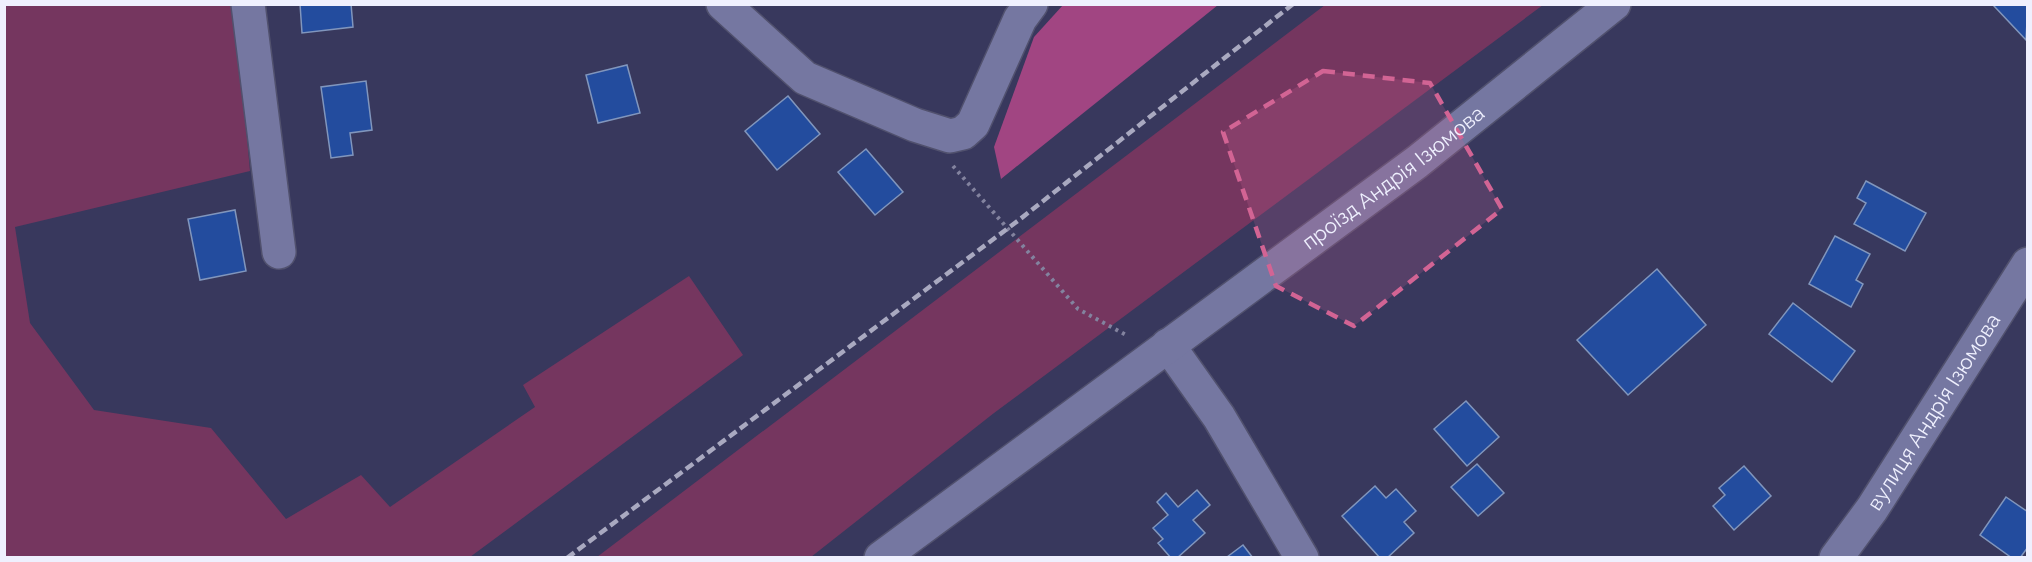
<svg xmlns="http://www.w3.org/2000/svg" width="2032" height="562" font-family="Raleway,sans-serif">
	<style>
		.green { fill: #75365f }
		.forest { fill: #a14582 }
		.building { fill: #234c9e; stroke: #8196bd; stroke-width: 1.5 }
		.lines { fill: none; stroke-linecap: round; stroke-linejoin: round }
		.minor-casing { stroke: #51516e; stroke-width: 36 }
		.tertiary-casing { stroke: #51516e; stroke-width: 36 }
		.path { stroke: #83839f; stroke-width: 4; stroke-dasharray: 3 4.5; stroke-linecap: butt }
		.minor { stroke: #7577a1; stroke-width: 33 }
		.tertiary { stroke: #7577a1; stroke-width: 33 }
		.rail { stroke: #a9a9c0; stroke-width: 4.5; stroke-dasharray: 9 4.5; stroke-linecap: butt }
		.marked { fill: #d26494; fill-opacity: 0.2; stroke: #d26494; stroke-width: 4.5; stroke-dasharray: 12 8; stroke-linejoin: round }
		.labels { text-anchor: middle; stroke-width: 4.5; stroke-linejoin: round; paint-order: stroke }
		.street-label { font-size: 21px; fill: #eff0fe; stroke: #212232 }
	</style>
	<rect width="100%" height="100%" fill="#38385d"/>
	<!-- green -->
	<path class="green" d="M 4,5 L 235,5 L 250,171 L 15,227 L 30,323 L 94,410 L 211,428 L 286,519 L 361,475 L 390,507 L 535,407 L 523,385 L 689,276 L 743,355 L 470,557 L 5,557 Z
		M 1325,5 L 1543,5 L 994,413 L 811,557 L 597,557 Z"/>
	<!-- forest -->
	<path class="forest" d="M 1063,5 L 1218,5 L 1001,179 L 994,147 L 1034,37 Z"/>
	<!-- building -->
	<path class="building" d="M 300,4 L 351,4 L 353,27 L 302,33 Z
		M 1996,4 L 2028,4 L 2026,40 L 1994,6 Z
		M 627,65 L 640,113 L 598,123 L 586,75 Z
		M 366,81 L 372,130 L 350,133 L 353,155 L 331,158 L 321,87 Z
		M 788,96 L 820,134 L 777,170 L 745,131 Z
		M 866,149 L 903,192 L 875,215 L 838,172 Z
		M 1866,181 L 1926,213 L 1905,251 L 1854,224 L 1866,203 L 1857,198 Z
		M 235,210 L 246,271 L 200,280 L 188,219 Z
		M 1835,236 L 1870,254 L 1856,280 L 1863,284 L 1851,307 L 1809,284 Z
		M 1657,269 L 1706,325 L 1628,395 L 1577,340 Z
		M 1793,303 L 1855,351 L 1832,382 L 1769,334 Z
		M 1466,401 L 1499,437 L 1467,466 L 1434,429 Z
		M 1477,464 L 1504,493 L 1478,516 L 1451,487 Z
		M 1744,466 L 1771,496 L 1734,530 L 1713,506 L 1725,495 L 1719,488 Z
		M 1375,486 L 1386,498 L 1396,489 L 1416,511 L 1404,522 L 1414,533 L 1387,558 L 1380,558 L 1342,516 Z
		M 1197,490 L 1210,505 L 1193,520 L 1205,533 L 1177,558 L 1171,558 L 1158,543 L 1163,539 L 1153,528 L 1168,515 L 1157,502 L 1166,493 L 1178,507 Z
		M 2006,497 L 2028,512 L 2028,547 L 2020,558 L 2012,558 L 1980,535 Z
		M 1243,545 L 1253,558 L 1227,557 Z"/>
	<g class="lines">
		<!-- minor casing -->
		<g class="minor-casing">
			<g id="minor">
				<path d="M 248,4 L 279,252"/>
				<path d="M 723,4 L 805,78 L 915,125 L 950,136 L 963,133 L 973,124 L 1020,19 L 1031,4"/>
				<path d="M 1168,345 L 1219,417 L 1302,558"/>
				<path id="s1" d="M 1836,558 L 1872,509 L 2028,264"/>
			</g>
		</g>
		<!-- tertiary casing -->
		<g class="tertiary-casing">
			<g id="tertiary">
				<path id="s2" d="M 881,558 L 1417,162 L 1614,4"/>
			</g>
		</g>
		<!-- path -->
		<path class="path" d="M 953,166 L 1078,309 L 1128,336"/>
		<!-- minor -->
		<use href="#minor" class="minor"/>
		<!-- tertiary -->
		<use href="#tertiary" class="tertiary"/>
		<!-- rail -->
		<path class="rail" d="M 567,558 L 1019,220 L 1293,4"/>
	</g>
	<!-- marked area -->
	<path class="marked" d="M 1323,71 L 1430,83 L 1502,209 L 1354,326 L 1276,286 L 1223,132 Z"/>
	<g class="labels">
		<!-- street labels -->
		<g class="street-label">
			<text dy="7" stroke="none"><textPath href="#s2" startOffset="638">проїзд Андрія Ізюмова</textPath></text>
			<text dy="7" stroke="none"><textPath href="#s1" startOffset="176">вулиця Андрія Ізюмова</textPath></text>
		</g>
	</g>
	<!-- border -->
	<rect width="2032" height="562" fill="none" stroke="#eff0fe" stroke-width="12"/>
</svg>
